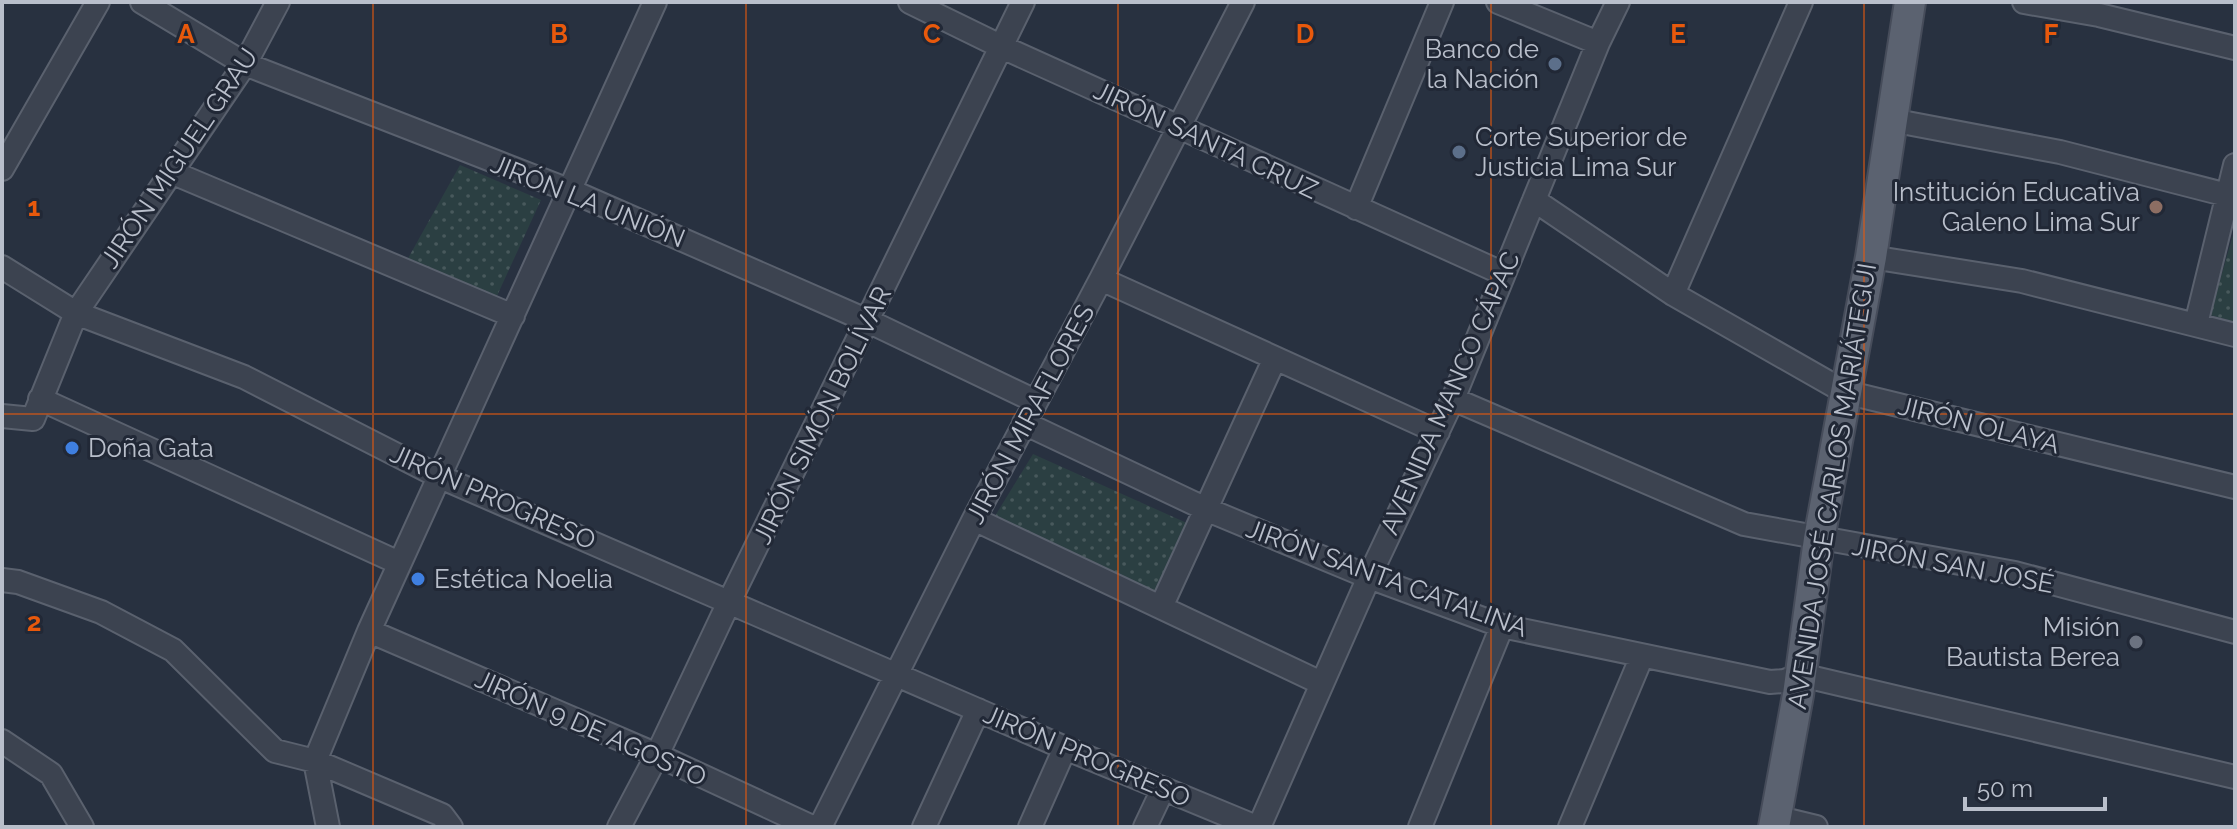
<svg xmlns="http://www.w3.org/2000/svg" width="2237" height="829" font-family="Raleway,sans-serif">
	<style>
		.park { fill: url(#park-dots) }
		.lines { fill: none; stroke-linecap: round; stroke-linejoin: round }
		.minor-casing { stroke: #5a616e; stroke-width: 26 }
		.major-casing { stroke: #464c5a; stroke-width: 34 }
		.minor { stroke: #3c4350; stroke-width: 22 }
		.major { stroke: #5b6270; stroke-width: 30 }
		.grid { fill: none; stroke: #e8590c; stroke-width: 2; stroke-opacity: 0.55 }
		.service-dot { fill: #5c6f8a; stroke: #212836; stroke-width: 3 }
		.education-dot { fill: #8d6e63; stroke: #212836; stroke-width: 3 }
		.shop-dot { fill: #3f7fe0; stroke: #212836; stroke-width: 3 }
		.worship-dot { fill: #6b7280; stroke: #212836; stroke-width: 3 }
		.labels { text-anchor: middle; stroke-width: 6; stroke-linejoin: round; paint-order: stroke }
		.poi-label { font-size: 26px; fill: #b9bfcb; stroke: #212836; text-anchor: end }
		.street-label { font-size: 26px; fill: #b9bfcb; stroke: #212836 }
		.grid-label { font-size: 26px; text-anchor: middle; font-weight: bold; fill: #e8590c; stroke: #212836; stroke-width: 6; stroke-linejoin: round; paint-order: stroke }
	</style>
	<defs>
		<pattern id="park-dots" width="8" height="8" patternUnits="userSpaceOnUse" patternTransform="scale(2)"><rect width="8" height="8" fill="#2b3f42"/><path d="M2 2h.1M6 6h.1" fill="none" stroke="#48595c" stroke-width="1.8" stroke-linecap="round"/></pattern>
	</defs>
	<rect width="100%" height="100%" fill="#283140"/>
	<!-- park -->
	<path class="park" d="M 460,165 L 541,200 L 496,298 L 406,262 Z
		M 2235,228 L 2235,322 L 2210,315 Z
		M 1033,454 L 1189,524 L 1157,592 L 995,516 Z"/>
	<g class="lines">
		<!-- minor casing -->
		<g class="minor-casing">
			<path id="minor" d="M 142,2 L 245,64 L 571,191 L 868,321 L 1035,401
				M 910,2 L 1002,47 L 1504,274
				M 1498,2 L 1598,43
				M 2024,2 L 2099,15 L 2235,48
				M 1891,120 L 2060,152 L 2235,197
				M 2,169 L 98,2
				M 171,172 L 513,316
				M 1534,200 L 1673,294 L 1845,392 L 2235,487
				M 1356,208 L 1442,2
				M 1871,257 L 2022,281 L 2235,335
				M 2,267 L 76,313 L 244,377 L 438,476 L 1065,748 L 1256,827
				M 1101,279 L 1438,432
				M 1673,294 L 1801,2
				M 2196,324 L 2235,165
				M 40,399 L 399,563
				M 1453,399 L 1744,524 L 2015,573 L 2235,632
				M 2,416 L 33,419 L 76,313 L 245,64 L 278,2
				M 1024,423 L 1208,510 L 1369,577 L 1502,626 L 1770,682 L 1784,681 L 1801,675 L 2235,777
				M 974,519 L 1321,683
				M 2,580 L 18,582 L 101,612 L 173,650 L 275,751 L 315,761 L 442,815 L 451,827
				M 1161,607 L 1275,358
				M 369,631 L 657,755 L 812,827
				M 2,741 L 51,774 L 82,827
				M 315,761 L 369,631 L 655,2
				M 315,761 L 328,827
				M 1775,817 L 1816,827
				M 619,827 L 657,755 L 730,600 L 1023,2
				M 820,827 L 974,519 L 1101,279 L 1243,2
				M 924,827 L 978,710
				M 1030,827 L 1065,748
				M 1145,827 L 1163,789
				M 1259,827 L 1369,577 L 1453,399 L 1598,43 L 1618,2
				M 1420,827 L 1502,626
				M 1570,827 L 1642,656"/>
		</g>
		<!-- major casing -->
		<g class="major-casing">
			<path id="major" d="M 1774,827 L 1798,695 L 1819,539 L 1871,257 L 1910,2"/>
		</g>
		<!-- minor -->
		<use href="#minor" class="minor"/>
		<!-- major -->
		<use href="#major" class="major"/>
	</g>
	<!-- grid -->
	<path class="grid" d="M 373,2 L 373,827M 746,2 L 746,827M 1118,2 L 1118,827M 1491,2 L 1491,827M 1864,2 L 1864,827M 2,414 L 2235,414"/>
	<!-- markers -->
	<g class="service-dot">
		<circle cx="1555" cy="64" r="8"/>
		<circle cx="1459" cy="152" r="8"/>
	</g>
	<circle class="education-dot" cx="2156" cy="207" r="8"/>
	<g class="shop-dot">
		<circle cx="72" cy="448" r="8"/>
		<circle cx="418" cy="579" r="8"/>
	</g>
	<circle class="worship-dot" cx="2136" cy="642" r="8"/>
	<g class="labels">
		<!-- poi labels -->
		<g class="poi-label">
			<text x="1539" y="58">Banco de<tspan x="1539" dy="30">la Nación</tspan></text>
			<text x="1475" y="146" text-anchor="start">Corte Superior de<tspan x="1475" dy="30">Justicia Lima Sur</tspan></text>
			<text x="2140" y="201">Institución Educativa<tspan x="2140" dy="30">Galeno Lima Sur</tspan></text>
			<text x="88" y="457" text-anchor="start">Doña Gata</text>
			<text x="434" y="588" text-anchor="start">Estética Noelia</text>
			<text x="2120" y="636">Misión<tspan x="2120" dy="30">Bautista Berea</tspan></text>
		</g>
		<!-- street labels -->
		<g class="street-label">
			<text transform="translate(1206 140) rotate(25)" y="9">JIRÓN SANTA CRUZ</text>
			<text transform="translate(179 158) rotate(-56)" y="9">JIRÓN MIGUEL GRAU</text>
			<text transform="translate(588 201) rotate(22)" y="9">JIRÓN LA UNIÓN</text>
			<text transform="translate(1450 393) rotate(-66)" y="9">AVENIDA MANCO CÁPAC</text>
			<text transform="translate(1030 414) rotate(-62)" y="9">JIRÓN MIRAFLORES</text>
			<text transform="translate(822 415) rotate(-64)" y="9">JIRÓN SIMÓN BOLÍVAR</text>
			<text transform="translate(1979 425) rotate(14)" y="9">JIRÓN OLAYA</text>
			<text transform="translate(1832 486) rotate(-81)" y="9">AVENIDA JOSÉ CARLOS MARIÁTEGUI</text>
			<text transform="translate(493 497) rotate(24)" y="9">JIRÓN PROGRESO</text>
			<text transform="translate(1953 565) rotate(11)" y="9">JIRÓN SAN JOSÉ</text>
			<text transform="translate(1387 578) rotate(20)" y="9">JIRÓN SANTA CATALINA</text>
			<text transform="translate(591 728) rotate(24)" y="9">JIRÓN 9 DE AGOSTO</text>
			<text transform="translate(1087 756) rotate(23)" y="9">JIRÓN PROGRESO</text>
		</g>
	</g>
	<g class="grid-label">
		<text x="186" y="43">A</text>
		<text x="559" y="43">B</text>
		<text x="932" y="43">C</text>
		<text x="1305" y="43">D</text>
		<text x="1678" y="43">E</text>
		<text x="2051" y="43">F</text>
		<text x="34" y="216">1</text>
		<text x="34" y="631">2</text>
	</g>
	<!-- border -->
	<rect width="2237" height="829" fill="none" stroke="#b9bfcb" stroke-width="8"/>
	<!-- scale -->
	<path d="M1965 797v12h140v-12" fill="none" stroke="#b9bfcb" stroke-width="4"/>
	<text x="1977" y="797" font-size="24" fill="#b9bfcb" stroke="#212836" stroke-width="6" paint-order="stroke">50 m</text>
</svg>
